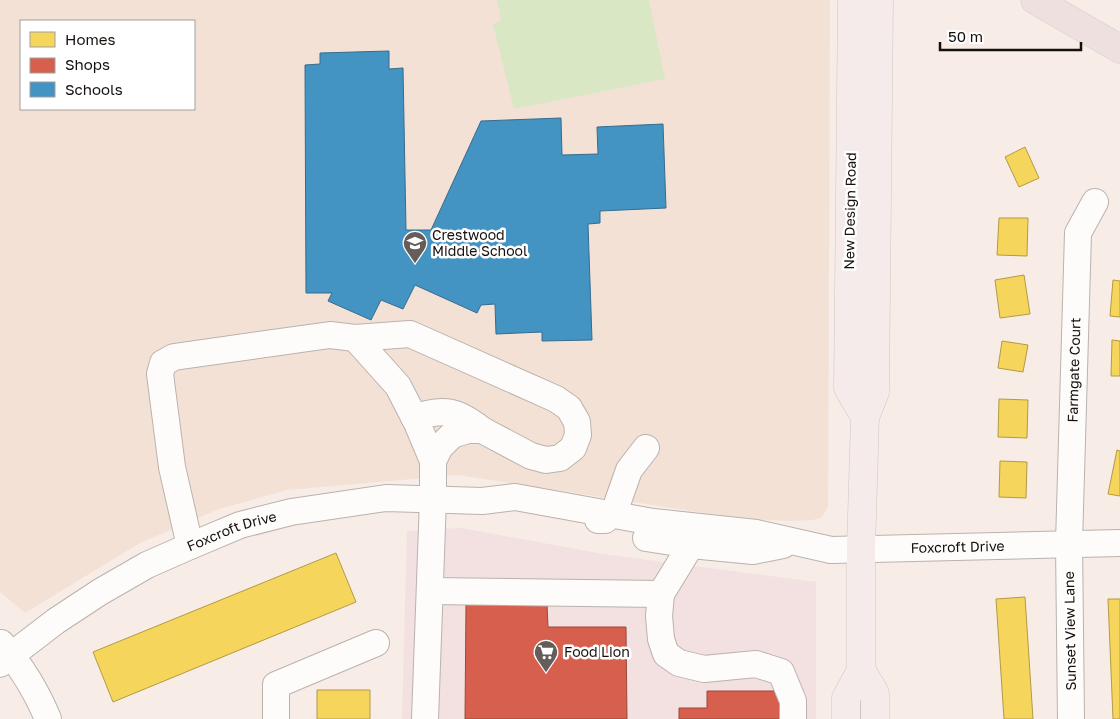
<svg xmlns="http://www.w3.org/2000/svg" width="1120" height="719" font-family="'Golos Text',sans-serif">
	<style>
		.commercial { fill: #f3e0e0 }
		.built { fill: #f3e1d6; fill-rule: evenodd }
		.green { fill: #d9e7c4 }
		.homes { fill: #f6d55c; stroke: #b39a44 }
		.shops { fill: #d6604d; stroke: #9c483a }
		.schools { fill: #4393c3; stroke: #366c8c }
		.lines { fill: none; stroke-linecap: round; stroke-linejoin: round }
		.minor-casing { stroke: #bab2ad; stroke-width: 28 }
		.major-casing { stroke: #cdc8c6; stroke-width: 29 }
		.highway-casing { stroke: #cdc8c6; stroke-width: 29 }
		.minor { stroke: #fefcfb; stroke-width: 26 }
		.major { stroke: #f4ebea; stroke-width: 28 }
		.highway { stroke: #eee0de; stroke-width: 28 }
		.labels { text-anchor: middle; stroke-width: 5; stroke-linejoin: round; paint-order: stroke }
		.street-label { font-size: 14px; fill: #16100d; stroke: #fff }
		.poi-label { font-size: 14px; fill: #16100d; stroke: #fff; text-anchor: start }
	</style>
	<rect width="100%" height="100%" fill="#f7ece6"/>
	<!-- commercial -->
	<path class="commercial" d="M 461,528 L 603,554 L 816,582 L 816,719 L 402,719 L 407,531 Z"/>
	<!-- built -->
	<path class="built" d="M 0,0 L 830,0 L 828,507 L 822,517 L 813,520 L 790,521 L 743,519 L 458,475 L 287,490 L 219,509 L 140,543 L 25,613 L 0,592 ZM 21,21 L 194,21 L 194,109 L 21,109 Z"/>
	<!-- green -->
	<path class="green" d="M 497,0 L 649,0 L 665,79 L 514,109 L 493,24 L 501,20 Z"/>
	<!-- homes -->
	<path class="homes" d="M 1025,147 L 1039,178 L 1019,187 L 1005,157 Z
		M 999,218 L 1028,218 L 1027,256 L 997,255 Z
		M 1024,275 L 1030,314 L 1000,318 L 995,280 Z
		M 1113,280 L 1120,281 L 1120,317 L 1110,316 Z
		M 1112,340 L 1120,341 L 1120,376 L 1111,376 Z
		M 1002,341 L 1028,345 L 1023,372 L 998,368 Z
		M 999,399 L 1028,400 L 1027,438 L 998,437 Z
		M 1117,450 L 1120,451 L 1120,496 L 1108,494 Z
		M 1000,461 L 1027,462 L 1026,498 L 999,497 Z
		M 336,553 L 356,602 L 113,702 L 93,652 Z
		M 1025,597 L 1033,719 L 1004,719 L 996,599 Z
		M 1108,599 L 1120,599 L 1120,719 L 1113,719 Z
		M 317,690 L 370,690 L 370,719 L 317,719 Z"/>
	<!-- shops -->
	<path class="shops" d="M 466,604 L 547,604 L 548,627 L 626,627 L 627,719 L 465,719 Z
		M 707,691 L 784,691 L 784,719 L 679,719 L 679,708 L 707,708 Z"/>
	<!-- schools -->
	<path class="schools" d="M 389,51 L 389,69 L 403,68 L 406,230 L 431,230 L 481,121 L 561,118 L 562,155 L 598,154 L 597,127 L 663,124 L 666,208 L 600,211 L 600,223 L 588,224 L 592,340 L 542,341 L 542,332 L 496,334 L 495,304 L 481,305 L 477,313 L 415,285 L 403,309 L 381,300 L 371,320 L 328,301 L 332,293 L 306,293 L 305,65 L 320,64 L 320,53 Z"/>
	<g class="lines">
		<!-- minor casing -->
		<g class="minor-casing">
			<g id="minor">
				<path d="M 355,338 L 398,386 L 417,423 L 433,461"/>
				<path d="M 414,417 C 446,409 455,409 482,430"/>
				<path d="M 598,520 L 605,520 L 616,507 L 629,470 L 646,448"/>
				<path d="M 646,538 L 691,545 L 753,551 L 783,545"/>
				<path d="M 691,545 L 661,594 L 659,616 L 661,639 L 666,654 L 679,663 L 704,669 L 756,664 L 781,672 L 793,701 L 793,719"/>
				<path d="M 190,546 L 172,467 L 160,374 L 163,363 L 174,357 L 330,335 L 355,338 L 410,334 L 556,399 L 569,408 L 577,422 L 578,435 L 573,448 L 560,458 L 546,460 L 531,456 L 482,430 L 468,430 L 452,435 L 440,447 L 433,461 L 433,499 L 425,719"/>
				<path d="M 430,591 L 661,594"/>
				<path d="M 1,643 C 21,666 37,692 48,719"/>
				<path id="s1" d="M 0,664 L 56,621 L 100,592 L 147,565 L 190,546 L 240,525 L 291,512 L 386,498 L 482,501 L 515,497 L 653,522 L 756,533 L 831,550 L 1120,543"/>
				<path d="M 276,719 L 276,685 L 376,643"/>
				<path id="s2" d="M 1071,719 L 1069,543 L 1078,233 L 1095,202"/>
			</g>
		</g>
		<!-- major casing -->
		<g class="major-casing">
			<path id="major" d="M 852,0 L 848,388 L 865,417
				M 861,670 L 875,693 L 875,719
				M 846,719 L 846,698 L 861,670 L 861,549 L 865,417 L 875,392 L 879,0"/>
		</g>
		<!-- highway casing -->
		<g class="highway-casing">
			<path id="highway" d="M 1035,0 L 1120,49"/>
		</g>
		<!-- minor -->
		<use href="#minor" class="minor"/>
		<!-- major -->
		<use href="#major" class="major"/>
		<!-- highway -->
		<use href="#highway" class="highway"/>
	</g>
	<!-- icons -->
	<defs>
		<g id="school-pin" transform="scale(1.25)"><path d="M0 17L-7.5 6A9.5 9.5 0 1 1 7.5 6Z" fill="#655d59" stroke="#fff"/><path d="M0-5L7-2L0 1L-7-2ZM-4 1L0 2.5L4 1V4Q0 6-4 4Z" fill="#fff"/></g>
		<g id="supermarket-pin" transform="scale(1.25)"><path d="M0 17L-7.5 6A9.5 9.5 0 1 1 7.5 6Z" fill="#655d59" stroke="#fff"/><path d="M-6-5.5h2.5l.6 2H6L4.5 2H-2.5L-4.4-4H-6ZM-1.5 3.2a1.3 1.3 0 1 0 .1 0ZM3 3.2a1.3 1.3 0 1 0 .1 0Z" fill="#fff"/></g>
	</defs>
	<g fill-rule="evenodd">
		<use href="#school-pin" x="415" y="243"/>
		<use href="#supermarket-pin" x="546" y="652"/>
	</g>
	<g class="labels">
		<!-- street labels -->
		<g class="street-label">
			<text transform="translate(850 211) rotate(-89)" y="5">New Design Road</text>
			<text dy="5" stroke="none"><textPath href="#s2" startOffset="349">Farmgate Court</textPath></text>
			<text dy="5" stroke="none"><textPath href="#s1" startOffset="269">Foxcroft Drive</textPath></text>
			<text dy="5" stroke="none"><textPath href="#s1" startOffset="1004">Foxcroft Drive</textPath></text>
			<text transform="translate(1070 631) rotate(-91)" y="5">Sunset View Lane</text>
		</g>
		<!-- poi labels -->
		<g class="poi-label">
			<text x="432" y="240">Crestwood<tspan x="432" dy="16">Middle School</tspan></text>
			<text x="564" y="657">Food Lion</text>
		</g>
	</g>
	<!-- legend -->
	<rect x="20" y="20" width="175" height="90" fill="#ffffff" stroke="#a29f9e"/>
	<rect x="30" y="32" width="25" height="15" fill="#f6d55c" stroke="#a29f9e"/>
	<text x="65" y="45" font-size="15" fill="#16100d">Homes</text>
	<rect x="30" y="58" width="25" height="15" fill="#d6604d" stroke="#a29f9e"/>
	<text x="65" y="70" font-size="15" fill="#16100d">Shops</text>
	<rect x="30" y="82" width="25" height="15" fill="#4393c3" stroke="#a29f9e"/>
	<text x="65" y="95" font-size="15" fill="#16100d">Schools</text>
	<!-- scale -->
	<path d="M940 42v8h141v-8" fill="none" stroke="#16100d" stroke-width="2.5"/>
	<text x="948" y="42" font-size="15" fill="#16100d" stroke="#ffffff" stroke-width="4" paint-order="stroke">50 m</text>
</svg>
